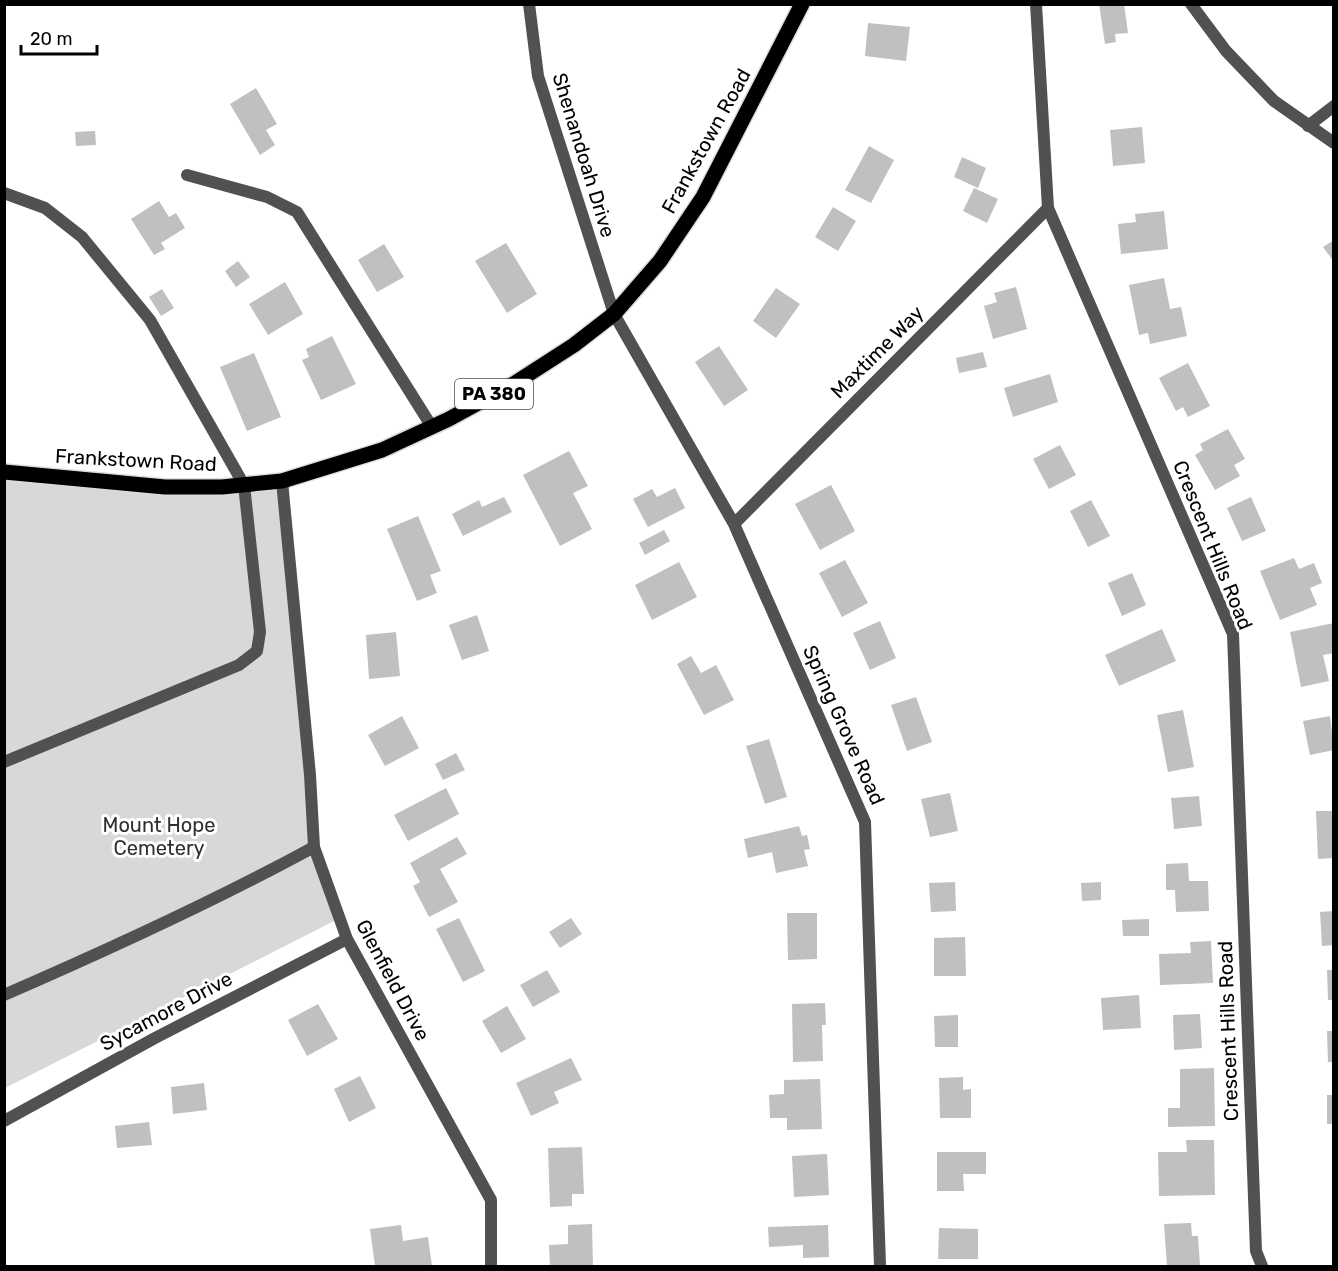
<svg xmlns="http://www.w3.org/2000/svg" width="1338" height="1271" font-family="Rubik,sans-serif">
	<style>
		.green { fill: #d8d8d8 }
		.building { fill: #c0c0c0 }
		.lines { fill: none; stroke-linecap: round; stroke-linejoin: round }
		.primary-casing { stroke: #dbdbdb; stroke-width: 18 }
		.lane { stroke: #515151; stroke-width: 12 }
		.street { stroke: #515151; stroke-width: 12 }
		.primary { stroke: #000; stroke-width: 15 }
		.labels { text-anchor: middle; stroke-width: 6; stroke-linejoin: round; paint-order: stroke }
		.shield { fill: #fff; stroke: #4c4c4c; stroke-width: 1.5 }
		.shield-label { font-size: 18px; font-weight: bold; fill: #000 }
		.street-label { font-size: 20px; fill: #000; stroke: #fff }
		.park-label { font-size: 20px; fill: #2f2f2f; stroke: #fff }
	</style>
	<rect width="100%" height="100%" fill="#fff"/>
	<!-- green -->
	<path class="green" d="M 5,472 L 165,487 L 282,481 L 314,847 L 340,918 L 5,1088 Z"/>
	<!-- building -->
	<path class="building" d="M 1099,4 L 1124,4 L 1128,33 L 1115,34 L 1116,42 L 1105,44 Z
		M 868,23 L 910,27 L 906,61 L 865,56 Z
		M 256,88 L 277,124 L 266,130 L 275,145 L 260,155 L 230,104 Z
		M 1142,127 L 1145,163 L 1113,166 L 1110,130 Z
		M 95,131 L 96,145 L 76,146 L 75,132 Z
		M 869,146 L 894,160 L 871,203 L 845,190 Z
		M 962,157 L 986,168 L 978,188 L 954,177 Z
		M 974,188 L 998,199 L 987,223 L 963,211 Z
		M 159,201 L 169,217 L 176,213 L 185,228 L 161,243 L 165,249 L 154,255 L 131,219 Z
		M 833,207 L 856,221 L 838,251 L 815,237 Z
		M 1164,211 L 1168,249 L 1121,254 L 1118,224 L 1136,222 L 1135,214 Z
		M 1334,240 L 1334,262 L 1323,247 Z
		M 506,243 L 537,294 L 507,313 L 475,261 Z
		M 384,244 L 404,277 L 377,292 L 358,260 Z
		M 238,261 L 250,277 L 236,287 L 225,271 Z
		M 1164,278 L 1170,309 L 1181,307 L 1187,336 L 1150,344 L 1148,333 L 1139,335 L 1129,285 Z
		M 285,282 L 303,314 L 268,335 L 249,304 Z
		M 1016,287 L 1027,329 L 993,339 L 984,306 L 997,302 L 994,293 Z
		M 776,288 L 800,304 L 776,338 L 753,321 Z
		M 162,289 L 174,308 L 161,316 L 149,297 Z
		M 332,336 L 356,384 L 321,400 L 302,360 L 309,357 L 306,349 Z
		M 719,346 L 748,390 L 724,406 L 695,362 Z
		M 983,352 L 987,367 L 959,373 L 956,358 Z
		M 254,353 L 281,417 L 247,431 L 220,367 Z
		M 1188,363 L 1210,406 L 1188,417 L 1183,407 L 1176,411 L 1159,378 Z
		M 1050,374 L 1058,402 L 1013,417 L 1004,388 Z
		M 1228,429 L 1245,459 L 1234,465 L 1240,476 L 1215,490 L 1195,455 L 1203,450 L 1200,444 Z
		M 1060,445 L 1076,475 L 1049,489 L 1033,459 Z
		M 569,451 L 588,486 L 573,493 L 592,529 L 560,546 L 523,475 Z
		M 831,485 L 855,531 L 820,550 L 795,504 Z
		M 675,488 L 685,508 L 648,527 L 633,499 L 652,489 L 657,497 Z
		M 504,497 L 512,512 L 463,536 L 452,514 L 479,500 L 482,507 Z
		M 1251,497 L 1266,531 L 1242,541 L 1227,508 Z
		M 1091,500 L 1110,536 L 1088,547 L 1070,511 Z
		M 418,516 L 441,571 L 430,575 L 437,593 L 417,601 L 387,529 Z
		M 664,530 L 670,541 L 645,555 L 639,543 Z
		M 1294,558 L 1299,569 L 1314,563 L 1322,583 L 1310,588 L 1317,605 L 1280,620 L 1260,571 Z
		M 845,560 L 868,603 L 842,617 L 819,573 Z
		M 679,562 L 697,597 L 652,620 L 635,585 Z
		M 1132,573 L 1146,605 L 1122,616 L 1108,583 Z
		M 477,615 L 489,651 L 462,660 L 449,625 Z
		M 880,621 L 896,658 L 870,670 L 853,633 Z
		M 1334,623 L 1334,653 L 1323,655 L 1329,681 L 1301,687 L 1290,632 Z
		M 1162,629 L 1176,661 L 1119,686 L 1105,655 Z
		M 396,632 L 400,676 L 369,679 L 366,635 Z
		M 691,656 L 701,673 L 716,665 L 734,700 L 704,715 L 677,664 Z
		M 916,697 L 932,742 L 907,751 L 891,705 Z
		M 1183,710 L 1194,767 L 1168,772 L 1157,715 Z
		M 402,716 L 419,748 L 385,766 L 368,735 Z
		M 1330,716 L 1334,750 L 1310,755 L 1303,721 Z
		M 769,739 L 787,797 L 765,804 L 746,746 Z
		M 456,753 L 465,770 L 443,780 L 435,764 Z
		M 446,788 L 459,814 L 408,841 L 394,815 Z
		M 950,793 L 958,831 L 930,837 L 921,799 Z
		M 1199,796 L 1202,826 L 1174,829 L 1171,798 Z
		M 1316,811 L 1334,811 L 1334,858 L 1318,859 Z
		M 799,826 L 802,836 L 807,835 L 810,849 L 804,850 L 808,866 L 776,873 L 772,852 L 748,858 L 744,839 Z
		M 457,837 L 467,854 L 440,869 L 458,902 L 429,917 L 413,886 L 420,882 L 410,863 Z
		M 1188,863 L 1189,881 L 1208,881 L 1209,911 L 1176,912 L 1175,890 L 1166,890 L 1166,864 Z
		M 955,882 L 956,911 L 931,912 L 929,883 Z
		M 1101,882 L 1101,900 L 1082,901 L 1081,883 Z
		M 1334,911 L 1334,945 L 1322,946 L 1320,912 Z
		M 787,913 L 817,913 L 817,959 L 788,960 Z
		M 459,918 L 485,971 L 463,982 L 436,929 Z
		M 571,918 L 582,934 L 560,948 L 549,932 Z
		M 1149,919 L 1149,936 L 1123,936 L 1122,920 Z
		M 965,937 L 966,976 L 934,976 L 934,938 Z
		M 1211,941 L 1213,983 L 1160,985 L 1159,954 L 1191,953 L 1190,942 Z
		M 547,970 L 560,992 L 533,1007 L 520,985 Z
		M 1327,970 L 1334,970 L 1334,1000 L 1328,1000 Z
		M 1139,995 L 1141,1028 L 1103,1030 L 1101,998 Z
		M 825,1003 L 826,1025 L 822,1025 L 823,1061 L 793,1062 L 792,1004 Z
		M 318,1004 L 338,1039 L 307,1056 L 288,1020 Z
		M 507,1006 L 526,1039 L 501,1053 L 482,1021 Z
		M 1200,1014 L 1202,1048 L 1174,1050 L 1173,1015 Z
		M 958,1015 L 958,1047 L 935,1047 L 934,1016 Z
		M 1327,1031 L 1334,1031 L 1334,1062 L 1328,1062 Z
		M 571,1058 L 582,1080 L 554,1092 L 559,1103 L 531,1116 L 516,1083 Z
		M 1214,1068 L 1215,1126 L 1168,1127 L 1168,1108 L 1180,1108 L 1180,1069 Z
		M 360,1076 L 376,1108 L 349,1122 L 334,1089 Z
		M 963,1077 L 963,1090 L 971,1089 L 971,1118 L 940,1118 L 939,1078 Z
		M 820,1079 L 822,1129 L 787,1130 L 787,1118 L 770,1118 L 769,1095 L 784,1094 L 784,1080 Z
		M 204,1083 L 207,1110 L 173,1114 L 171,1087 Z
		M 1327,1095 L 1334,1095 L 1334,1124 L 1327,1124 Z
		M 149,1122 L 152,1145 L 117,1148 L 115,1126 Z
		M 1186,1140 L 1214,1140 L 1215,1195 L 1159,1196 L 1158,1152 L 1187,1152 Z
		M 582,1147 L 584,1194 L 572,1194 L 572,1206 L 550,1207 L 548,1148 Z
		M 937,1152 L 986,1152 L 986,1174 L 963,1174 L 964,1191 L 937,1191 Z
		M 827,1154 L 829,1195 L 794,1197 L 792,1156 Z
		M 1191,1223 L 1192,1236 L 1198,1236 L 1200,1265 L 1167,1266 L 1164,1224 Z
		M 592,1224 L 593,1266 L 550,1266 L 549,1245 L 568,1244 L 568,1225 Z
		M 401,1225 L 403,1241 L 428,1237 L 432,1266 L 375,1266 L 370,1229 Z
		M 828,1225 L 829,1257 L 803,1258 L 803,1245 L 769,1247 L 768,1227 Z
		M 939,1228 L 978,1229 L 978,1259 L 938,1259 Z"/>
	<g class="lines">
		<!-- primary casing -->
		<g class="primary-casing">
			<path id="primary" d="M 4,472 L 165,487 L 222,487 L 282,481 L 382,450 L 449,419 L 515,383 L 574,345 L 614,314 L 660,261 L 703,197 L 802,4"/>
		</g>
		<!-- lane -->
		<path class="lane" d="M 187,175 L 267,197 L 297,212 L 432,427
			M 4,762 L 239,665 L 257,651 L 260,632 L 244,485
			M 4,995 C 110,949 213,902 314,847"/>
		<!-- street -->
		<path class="street" d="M 529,4 L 538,76 L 614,314 L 734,524 L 865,822 L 880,1266
			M 1036,4 L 1048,208 L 1233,634 L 1256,1251 L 1262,1266
			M 1191,4 L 1226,51 L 1274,101 L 1334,143
			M 1308,126 L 1334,106
			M 4,193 L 45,208 L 82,237 L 150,320 L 244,485
			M 282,481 L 310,775 L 314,847 L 347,939 L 491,1200 L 491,1266
			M 734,524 L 1048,208
			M 4,1121 L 155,1038 L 347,939"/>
		<!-- primary -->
		<use href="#primary" class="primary"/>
	</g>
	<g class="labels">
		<!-- shield labels -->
		<rect class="shield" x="455" y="379" width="78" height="30" rx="4.5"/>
		<g class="shield-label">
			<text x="494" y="400">PA 380</text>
		</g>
		<!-- street labels -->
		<g class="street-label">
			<text transform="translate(706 141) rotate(-61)" y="7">Frankstown Road</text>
			<text transform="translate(584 155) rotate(73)" y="7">Shenandoah Drive</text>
			<text transform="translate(877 352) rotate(-45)" y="7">Maxtime Way</text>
			<text transform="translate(136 460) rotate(3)" y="7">Frankstown Road</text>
			<text transform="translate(1213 545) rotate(68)" y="7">Crescent Hills Road</text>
			<text transform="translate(844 725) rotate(66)" y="7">Spring Grove Road</text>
			<text transform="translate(393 980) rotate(62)" y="7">Glenfield Drive</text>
			<text transform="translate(166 1011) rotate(-28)" y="7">Sycamore Drive</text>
			<text transform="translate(1228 1031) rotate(-92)" y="7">Crescent Hills Road</text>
		</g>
		<!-- park labels -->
		<g class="park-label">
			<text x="159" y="832">Mount Hope<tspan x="159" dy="23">Cemetery</tspan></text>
		</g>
	</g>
	<!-- border -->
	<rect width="1338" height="1271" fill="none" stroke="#000000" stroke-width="12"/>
	<!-- scale -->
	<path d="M21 45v9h76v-9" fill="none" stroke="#000000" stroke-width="3"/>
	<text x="30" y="45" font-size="18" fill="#000000" stroke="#ffffff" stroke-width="4.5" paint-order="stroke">20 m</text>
</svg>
